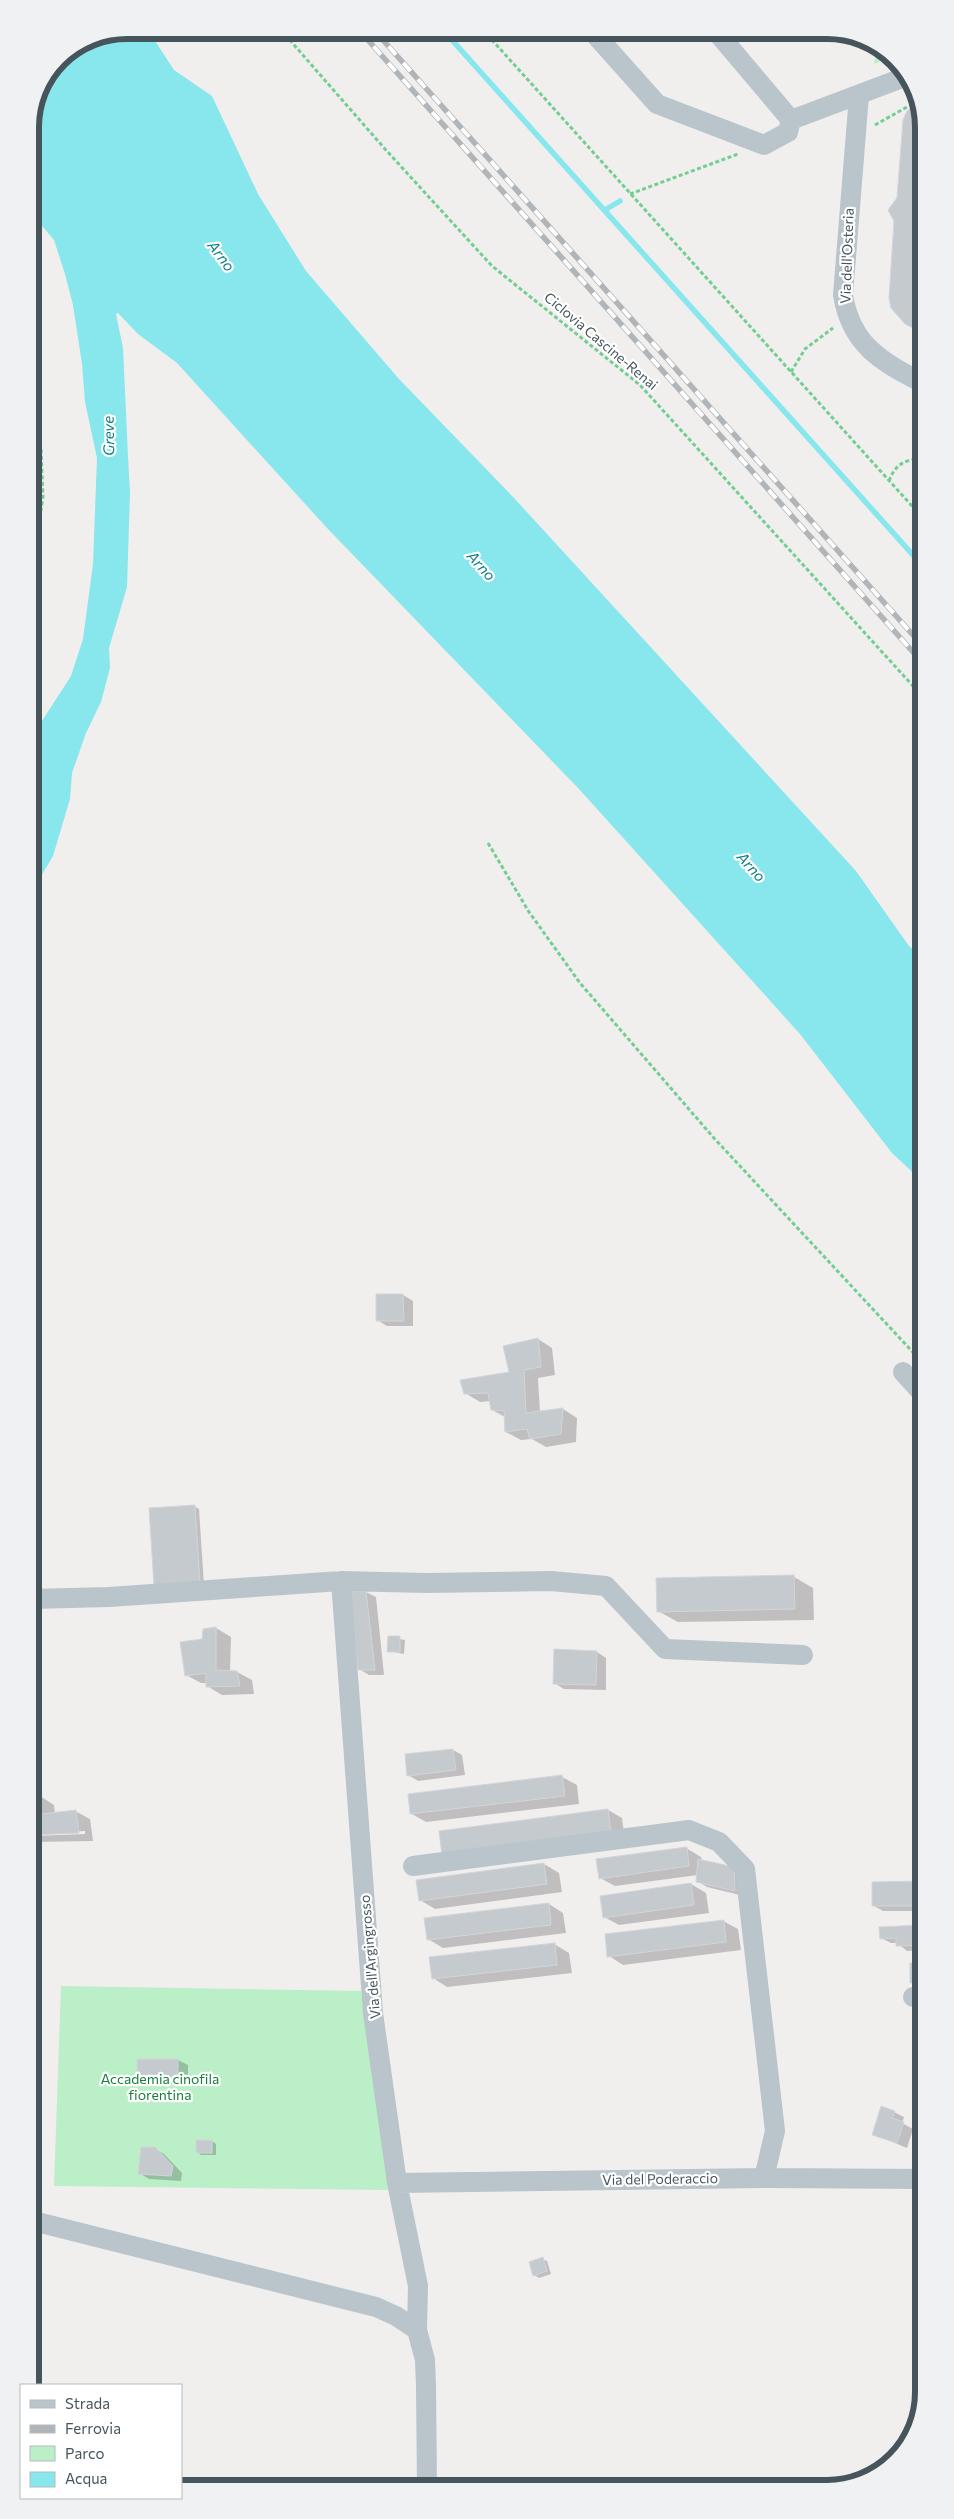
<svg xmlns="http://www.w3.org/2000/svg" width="954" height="2519" font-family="Commissioner,sans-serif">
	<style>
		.green { fill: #bbefc8 }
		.water { fill: #88e7ed }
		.shadow { fill: #0003 }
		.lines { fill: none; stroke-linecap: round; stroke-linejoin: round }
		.stream { stroke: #88e7ed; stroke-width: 5.5 }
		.building { fill: #c5cace; stroke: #d2d5da }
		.path { stroke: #73ce93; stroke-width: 3; stroke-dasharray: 4 2.5; stroke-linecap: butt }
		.minor { stroke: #b9c5cb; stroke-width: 20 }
		.rail-casing { stroke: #b0b5b9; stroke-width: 5.5 }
		.rail { stroke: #fff; stroke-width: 4; stroke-dasharray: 11; stroke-linecap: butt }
		.labels { text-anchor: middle; stroke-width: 4.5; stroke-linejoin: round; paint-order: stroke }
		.street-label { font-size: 14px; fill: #46555c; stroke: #fff }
		.park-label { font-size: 14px; fill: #167e3a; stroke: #fff }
		.water-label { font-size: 15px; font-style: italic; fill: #0c7d84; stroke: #fff }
		.rim { fill: none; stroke: #46555c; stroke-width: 6 }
	</style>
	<rect width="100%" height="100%" fill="#f1eeee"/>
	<!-- green -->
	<path class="green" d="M 877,46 L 887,50 L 891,57 L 874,64 Z
		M 61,1986 L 361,1991 L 388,2190 L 54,2186 Z"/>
	<!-- water -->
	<path class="water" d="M 126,30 L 148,30 L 174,70 L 212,96 L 258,194 L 306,271 L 399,379 L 514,498 L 856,871 L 909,946 L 922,956 L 922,1181 L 892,1153 L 800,1034 L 579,789 L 327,528 L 177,363 L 138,334 L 118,313 L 116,314 L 123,348 L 128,456 L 130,493 L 127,587 L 109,648 L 110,668 L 101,702 L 86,733 L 72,773 L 70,799 L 53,856 L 31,893 L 31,738 L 71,676 L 83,639 L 93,564 L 97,458 L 85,402 L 82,364 L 73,305 L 65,274 L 54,240 L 30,212 L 30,120 L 58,58 L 90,37 Z"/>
	<!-- shadow -->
	<path class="shadow" d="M 377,1295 L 403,1295 L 413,1301 L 413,1326 L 387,1326 L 377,1320 Z
		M 538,1339 L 552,1348 L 555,1375 L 538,1378 L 540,1412 L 563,1409 L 577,1418 L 576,1442 L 546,1447 L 532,1439 L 521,1440 L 506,1432 L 505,1417 L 492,1410 L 491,1401 L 480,1402 L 465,1393 L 510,1373 Z
		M 194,1506 L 199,1509 L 204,1585 L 159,1588 Z
		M 794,1577 L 813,1588 L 814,1620 L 678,1622 L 658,1611 Z
		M 366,1592 L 376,1597 L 384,1675 L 369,1675 L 359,1669 L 352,1593 Z
		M 216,1628 L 231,1637 L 230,1672 L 237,1672 L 252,1680 L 254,1694 L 222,1695 L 207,1686 L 207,1683 L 201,1683 L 186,1675 Z
		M 389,1637 L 405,1640 L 404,1654 L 388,1651 Z
		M 597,1652 L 606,1658 L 606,1690 L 564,1689 L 554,1683 Z
		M 453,1750 L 462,1755 L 465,1775 L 418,1781 L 408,1775 Z
		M 562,1777 L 577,1785 L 579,1804 L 426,1822 L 412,1814 Z
		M 40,1796 L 54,1805 L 55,1814 L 75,1811 L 90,1819 L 93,1841 L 33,1842 L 33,1836 L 85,1834 L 85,1831 L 33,1834 L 33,1798 Z
		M 608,1810 L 622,1818 L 625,1840 L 458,1863 Z
		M 686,1848 L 701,1857 L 702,1861 L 734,1868 L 744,1896 L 707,1887 L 697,1881 L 698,1875 L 615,1886 L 600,1878 Z
		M 544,1864 L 559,1873 L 562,1892 L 435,1909 L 420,1900 L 417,1881 Z
		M 873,1883 L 923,1883 L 923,1911 L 883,1911 L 874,1906 Z
		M 691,1884 L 706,1893 L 709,1913 L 619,1925 L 604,1917 Z
		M 549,1904 L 563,1913 L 566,1933 L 443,1948 L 428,1939 Z
		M 723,1921 L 738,1929 L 741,1950 L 623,1965 L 609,1956 Z
		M 923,1926 L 923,1950 L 907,1951 L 897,1943 L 891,1943 L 881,1938 L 881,1928 Z
		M 554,1944 L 569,1953 L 572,1973 L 447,1987 L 433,1978 Z
		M 912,1964 L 923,1964 L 923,1988 L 912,1982 Z
		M 178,2060 L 188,2065 L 188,2084 L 148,2084 L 139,2079 Z
		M 894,2112 L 904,2117 L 902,2123 L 913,2129 L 907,2148 L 873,2134 Z
		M 212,2141 L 216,2144 L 216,2155 L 201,2155 L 197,2152 Z
		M 154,2148 L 164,2154 L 182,2173 L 181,2181 L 149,2179 L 139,2173 Z
		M 542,2259 L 547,2261 L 551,2274 L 539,2278 L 534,2275 Z"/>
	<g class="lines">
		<!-- stream -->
		<path class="stream" d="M 443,30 L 921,564
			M 605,210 L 620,201"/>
	</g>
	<!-- building -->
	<path class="building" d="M 921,101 L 921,332 L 905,324 L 891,308 L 889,298 L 894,221 L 888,210 L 897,198 L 903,120 L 907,111 Z
		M 376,1294 L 403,1294 L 404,1321 L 376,1321 Z
		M 538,1338 L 541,1367 L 524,1370 L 526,1413 L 563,1408 L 561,1434 L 530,1439 L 527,1429 L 505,1432 L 504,1411 L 491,1410 L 488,1393 L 464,1394 L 460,1380 L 509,1372 L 503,1346 Z
		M 195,1505 L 200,1583 L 154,1586 L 149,1508 Z
		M 794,1575 L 795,1609 L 657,1612 L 656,1578 Z
		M 366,1591 L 375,1670 L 358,1670 L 350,1592 Z
		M 216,1627 L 216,1670 L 237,1671 L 240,1686 L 206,1687 L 206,1673 L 185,1676 L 180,1642 L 202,1639 L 203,1629 Z
		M 388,1636 L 400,1636 L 400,1652 L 387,1652 Z
		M 554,1649 L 597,1651 L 596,1685 L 553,1684 Z
		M 453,1749 L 456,1770 L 407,1776 L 405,1754 Z
		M 562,1775 L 565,1796 L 410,1814 L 408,1794 Z
		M 40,1795 L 41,1814 L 76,1810 L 79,1833 L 33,1835 L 33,1797 Z
		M 608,1809 L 611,1832 L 442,1855 L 439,1831 Z
		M 687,1847 L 689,1866 L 599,1879 L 596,1859 Z
		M 698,1859 L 734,1867 L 735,1891 L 696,1882 Z
		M 544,1863 L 547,1884 L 419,1901 L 416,1880 Z
		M 923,1881 L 923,1906 L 872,1906 L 872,1882 Z
		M 691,1883 L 694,1905 L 603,1918 L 600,1896 Z
		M 549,1903 L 551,1925 L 427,1940 L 424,1918 Z
		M 724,1920 L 726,1942 L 607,1957 L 605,1934 Z
		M 923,1925 L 923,1945 L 896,1946 L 896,1938 L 880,1939 L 879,1927 Z
		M 555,1943 L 557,1965 L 432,1979 L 429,1957 Z
		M 910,1963 L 923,1963 L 923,1983 L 910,1983 Z
		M 137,2059 L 178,2059 L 178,2079 L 137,2079 Z
		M 881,2106 L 895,2111 L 892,2118 L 904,2122 L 897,2143 L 872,2135 Z
		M 196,2140 L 212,2140 L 212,2153 L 196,2153 Z
		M 141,2147 L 155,2147 L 173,2166 L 171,2176 L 138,2174 Z
		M 543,2257 L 547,2271 L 533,2276 L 529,2262 Z"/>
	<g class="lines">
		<!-- path -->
		<path class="path" d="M 281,30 L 385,149 L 492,266 L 640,385 L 922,696
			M 483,30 L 921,516
			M 875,125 L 907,107
			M 630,194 L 738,154
			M 31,372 L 41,449 L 43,497 L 31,575
			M 791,372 L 805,349 L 833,328
			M 889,481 C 896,463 904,461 921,458
			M 488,843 L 529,912 L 580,983 L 713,1137 L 922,1362"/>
		<!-- minor -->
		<path class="minor" d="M 591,30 L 657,104 L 764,145 L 788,132 L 791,120
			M 715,30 L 791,120
			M 859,95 L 843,295 C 851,344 880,361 921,382
			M 791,120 L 905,77
			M 903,1372 L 923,1394
			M 341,1581 L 373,2013 L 397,2183 L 418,2286 L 417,2330 L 425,2360 L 426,2386 L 427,2487
			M 32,1599 L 109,1597 L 341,1581 L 427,1583 L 551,1581 L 606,1586 L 665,1649 L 803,1655
			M 413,1866 L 689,1830 L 719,1842 L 745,1869 L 775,2131 L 764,2178
			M 913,1997 L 923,1997
			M 397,2183 L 764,2178 L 924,2179
			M 33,2221 L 376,2307 L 396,2316 L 417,2330"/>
		<!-- rail casing -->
		<g class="rail-casing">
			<path id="rail" d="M 359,30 L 921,661
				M 374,30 L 921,644"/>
		</g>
		<!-- rail -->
		<use href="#rail" class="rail"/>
	</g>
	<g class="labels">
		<!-- street labels -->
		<g class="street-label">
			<text transform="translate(847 256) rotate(-88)" y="5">Via dell'Osteria</text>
			<text transform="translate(601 341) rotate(40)" y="5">Ciclovia Cascine-Renai</text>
			<text transform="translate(370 1957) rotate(-95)" y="5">Via dell'Argingrosso</text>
			<text transform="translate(660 2179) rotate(-1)" y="5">Via del Poderaccio</text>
		</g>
		<!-- park labels -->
		<g class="park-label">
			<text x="160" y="2084">Accademia cinofila<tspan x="160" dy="16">fiorentina</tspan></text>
		</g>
		<!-- water labels -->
		<g class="water-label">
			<text transform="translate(221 256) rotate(53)" y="5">Arno</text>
			<text transform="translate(109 436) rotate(-91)" y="5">Greve</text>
			<text transform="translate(481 566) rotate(48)" y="5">Arno</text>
			<text transform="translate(751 867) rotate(48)" y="5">Arno</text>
		</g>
	</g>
	<!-- crop -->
	<path d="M0 0H954V2519H0ZM127 39H827A88 88 0 0 1 915 127V2392A88 88 0 0 1 827 2480H127A88 88 0 0 1 39 2392V127A88 88 0 0 1 127 39Z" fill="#f0f1f2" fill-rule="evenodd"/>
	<path class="rim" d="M127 39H827A88 88 0 0 1 915 127V2392A88 88 0 0 1 827 2480H127A88 88 0 0 1 39 2392V127A88 88 0 0 1 127 39Z"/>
	<!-- legend -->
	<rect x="20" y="2384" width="162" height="115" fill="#ffffff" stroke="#b5bbbe"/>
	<rect x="30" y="2400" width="25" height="8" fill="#b9c5cb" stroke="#b5bbbe"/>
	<text x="65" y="2409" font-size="15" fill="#46555c">Strada</text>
	<rect x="30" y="2425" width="25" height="8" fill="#b0b5b9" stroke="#b5bbbe"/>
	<text x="65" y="2434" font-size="15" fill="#46555c">Ferrovia</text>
	<rect x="30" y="2446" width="25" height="15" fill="#bbefc8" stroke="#b5bbbe"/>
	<text x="65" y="2459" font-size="15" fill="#46555c">Parco</text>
	<rect x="30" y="2472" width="25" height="15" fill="#88e7ed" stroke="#b5bbbe"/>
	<text x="65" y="2484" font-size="15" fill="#46555c">Acqua</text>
</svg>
